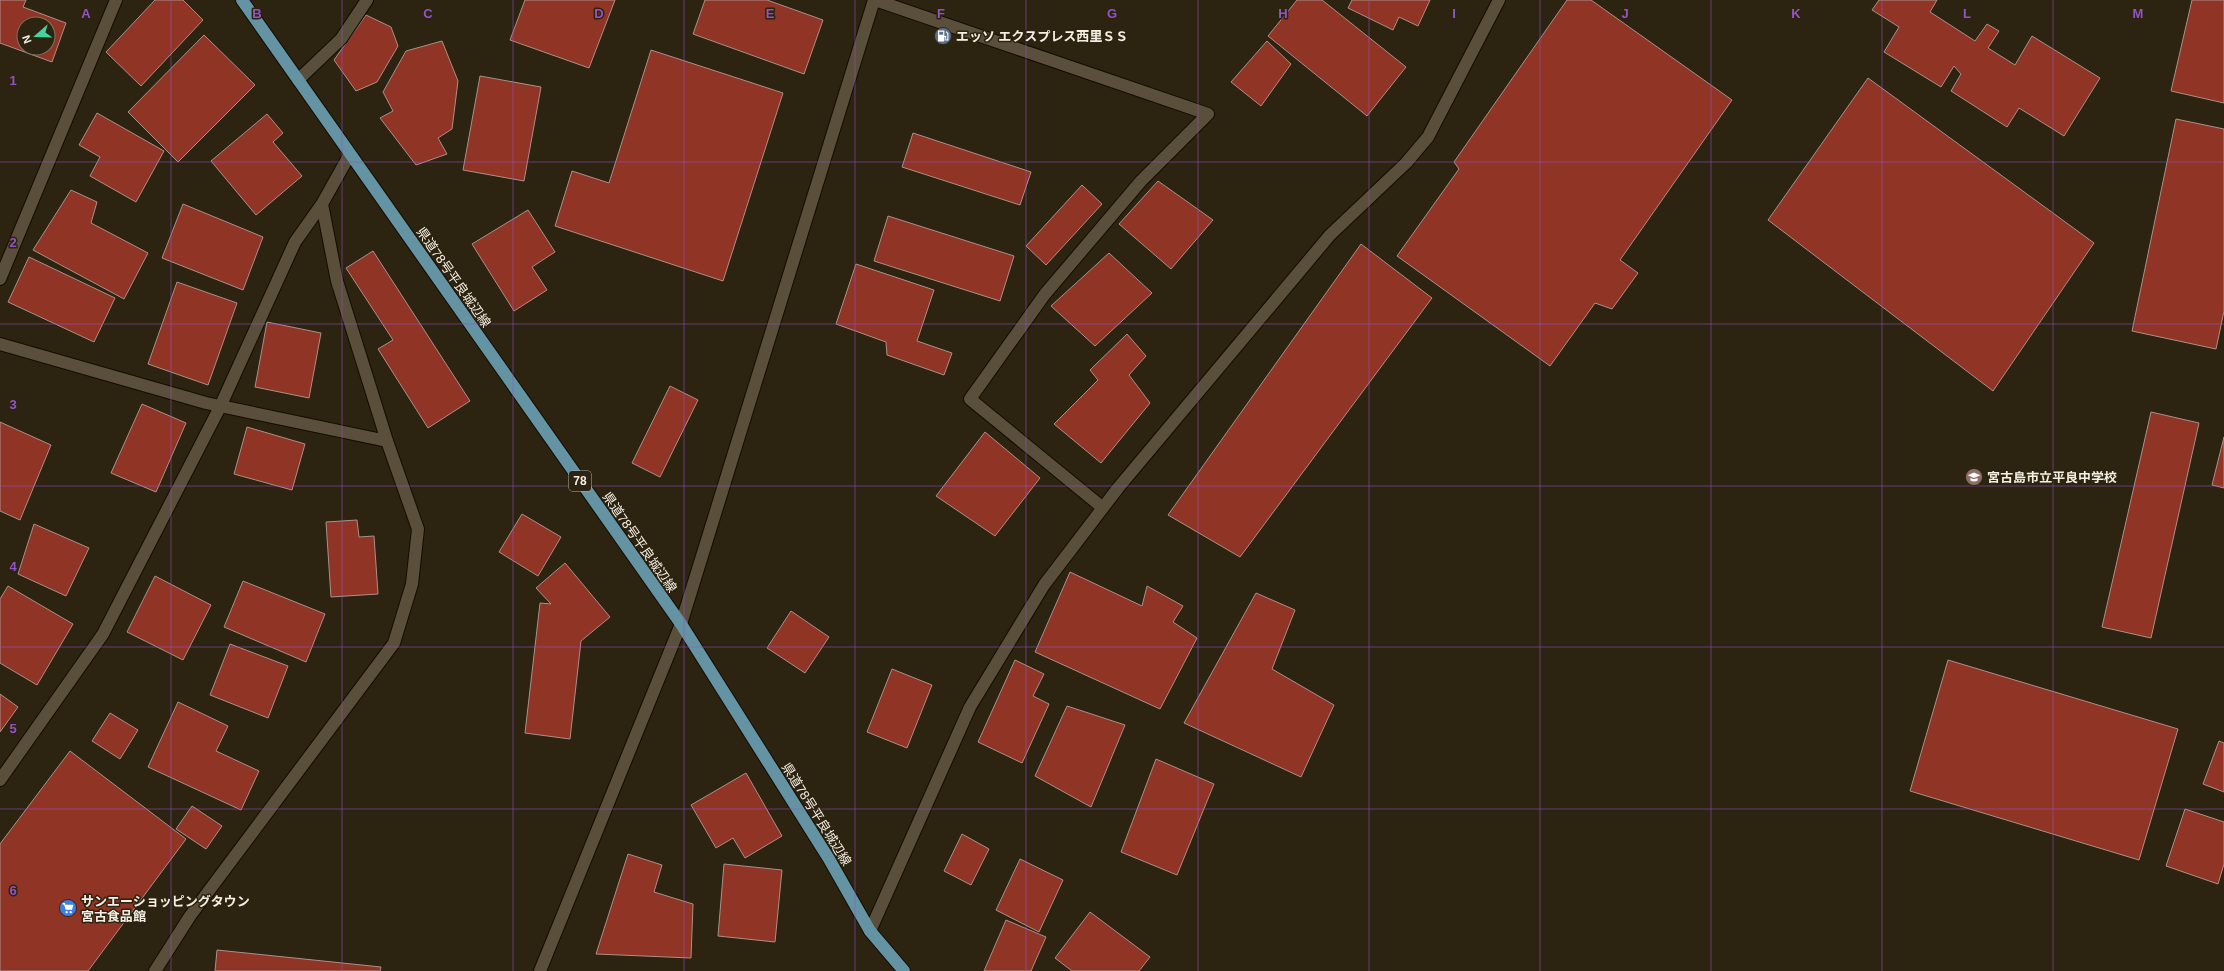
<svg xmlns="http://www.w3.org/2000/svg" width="2224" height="971" font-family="Arial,'Noto Sans JP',sans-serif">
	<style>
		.building { fill: #903426; stroke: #ab908a; fill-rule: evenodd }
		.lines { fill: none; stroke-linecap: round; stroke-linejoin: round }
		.minor-casing { stroke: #140c00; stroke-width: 14 }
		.major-casing { stroke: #140c00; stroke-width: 14 }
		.minor { stroke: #594f3b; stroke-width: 12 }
		.major { stroke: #6493a3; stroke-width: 12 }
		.grid { fill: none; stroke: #9353c6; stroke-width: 1; stroke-opacity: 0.55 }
		.labels { text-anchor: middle; stroke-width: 3; stroke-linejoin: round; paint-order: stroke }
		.shield { fill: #2c2310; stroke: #b9b1a4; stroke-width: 1 }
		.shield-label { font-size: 12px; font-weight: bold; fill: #f5eee3 }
		.poi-label { font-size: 13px; font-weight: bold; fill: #f5eee3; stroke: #2c2310; text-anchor: start }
		.street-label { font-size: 13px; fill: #f5eee3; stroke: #2c2310 }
		.grid-label { font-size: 13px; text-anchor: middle; font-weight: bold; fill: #9353c6; stroke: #2c2310; stroke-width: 3; stroke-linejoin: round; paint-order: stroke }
	</style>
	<rect width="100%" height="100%" fill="#2c2310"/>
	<!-- building -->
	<path class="building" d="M 0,0 L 26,0 L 23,7 L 66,23 L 52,62 L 0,43 ZM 24,24 L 48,24 L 48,48 L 24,48 Z
		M 155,0 L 183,0 L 203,20 L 141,86 L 106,52 Z
		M 525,0 L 615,0 L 589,68 L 510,40 Z
		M 705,0 L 767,0 L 823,20 L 804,74 L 693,34 Z
		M 1297,0 L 1322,0 L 1406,67 L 1367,116 L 1268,36 Z
		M 1352,0 L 1430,0 L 1418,26 L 1399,17 L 1393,30 L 1348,8 Z
		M 1567,0 L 1591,0 L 1732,100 L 1620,260 L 1638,273 L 1612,309 L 1595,303 L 1550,366 L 1397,256 L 1459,169 L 1454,162 Z
		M 1879,0 L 1937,0 L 1930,12 L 1975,41 L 1987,24 L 1999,31 L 1988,48 L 2015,65 L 2032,36 L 2100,78 L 2064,136 L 2019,108 L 2007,127 L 1951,91 L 1961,74 L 1954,66 L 1941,87 L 1884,52 L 1899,27 L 1872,10 Z
		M 2192,0 L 2224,0 L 2224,103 L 2171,91 Z
		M 366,15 L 391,27 L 398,46 L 377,82 L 356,91 L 334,60 Z
		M 204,35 L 255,85 L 178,162 L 128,112 Z
		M 442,41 L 458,81 L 452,129 L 438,138 L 447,154 L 416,165 L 380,118 L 393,111 L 383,92 L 406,51 Z
		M 1267,41 L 1291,64 L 1261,106 L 1231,82 Z
		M 651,50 L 783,93 L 723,281 L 555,226 L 572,171 L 609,183 Z
		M 480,76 L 541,87 L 524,181 L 463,170 Z
		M 1868,78 L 2094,243 L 1993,391 L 1768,220 Z
		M 97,113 L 164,151 L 136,202 L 90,176 L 100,157 L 79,145 Z
		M 267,114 L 283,133 L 273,142 L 302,176 L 256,215 L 211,161 Z
		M 2176,119 L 2224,129 L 2224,311 L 2216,349 L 2132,331 Z
		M 913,133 L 1031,172 L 1020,205 L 902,167 Z
		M 1158,181 L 1213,220 L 1171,269 L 1119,224 Z
		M 1082,185 L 1102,204 L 1046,265 L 1026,246 Z
		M 71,190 L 97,202 L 91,223 L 148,253 L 124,299 L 33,250 Z
		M 183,204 L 263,237 L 243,290 L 162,258 Z
		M 528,210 L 555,252 L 532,267 L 547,290 L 514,311 L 472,244 Z
		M 888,216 L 1014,256 L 1000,301 L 874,261 Z
		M 1361,244 L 1432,298 L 1240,557 L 1168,515 Z
		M 373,251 L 470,401 L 428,428 L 378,349 L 393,340 L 346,268 Z
		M 1109,253 L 1152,293 L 1095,346 L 1051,306 Z
		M 29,257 L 115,298 L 94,342 L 8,302 Z
		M 856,264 L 934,290 L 917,341 L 952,353 L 944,375 L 887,355 L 886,342 L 836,324 Z
		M 177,282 L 237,303 L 208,385 L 148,364 Z
		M 267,322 L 321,333 L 309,398 L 255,387 Z
		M 1127,334 L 1146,356 L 1129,375 L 1150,403 L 1101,463 L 1054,424 L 1098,380 L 1090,370 Z
		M 670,386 L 698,400 L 660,477 L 632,463 Z
		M 142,404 L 186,423 L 156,492 L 111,473 Z
		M 2151,412 L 2199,423 L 2151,638 L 2102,627 Z
		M 0,422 L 51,445 L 20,520 L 0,511 Z
		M 247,427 L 305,444 L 292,490 L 234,474 Z
		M 985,432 L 1040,478 L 995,536 L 936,496 Z
		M 2224,437 L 2224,488 L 2212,485 Z
		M 522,514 L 561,537 L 538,576 L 499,552 Z
		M 357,520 L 359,537 L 374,536 L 378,594 L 331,597 L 326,522 Z
		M 34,524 L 89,548 L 66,596 L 18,574 Z
		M 565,563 L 610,617 L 581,641 L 570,739 L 525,733 L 540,603 L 551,604 L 536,588 Z
		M 1070,572 L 1142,606 L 1147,586 L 1183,606 L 1173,622 L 1197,638 L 1160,709 L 1035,652 Z
		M 155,576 L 211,605 L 183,660 L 127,632 Z
		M 243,581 L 325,614 L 306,662 L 224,627 Z
		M 8,586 L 73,624 L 37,685 L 0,663 L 0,599 Z
		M 1256,593 L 1295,610 L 1272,669 L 1334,705 L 1301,777 L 1184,723 Z
		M 791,611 L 829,637 L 805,673 L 767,648 Z
		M 230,644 L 288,666 L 268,718 L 210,695 Z
		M 1015,660 L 1044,674 L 1033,696 L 1049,704 L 1022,763 L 978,742 Z
		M 1948,660 L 2178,729 L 2139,860 L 1910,791 Z
		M 892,669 L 932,685 L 907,748 L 867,732 Z
		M 0,694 L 18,707 L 0,732 Z
		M 178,702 L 228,726 L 216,751 L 259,771 L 241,810 L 148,767 Z
		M 1067,706 L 1125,725 L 1091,807 L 1035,776 Z
		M 110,713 L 138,730 L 120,759 L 92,741 Z
		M 2219,741 L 2224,743 L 2224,792 L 2203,784 Z
		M 70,751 L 186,839 L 88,971 L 0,971 L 0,844 Z
		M 1156,759 L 1214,784 L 1177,875 L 1121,852 Z
		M 746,773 L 782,836 L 745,858 L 733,838 L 716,848 L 691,805 Z
		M 192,806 L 222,826 L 206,849 L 176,829 Z
		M 2185,809 L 2224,822 L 2224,864 L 2218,884 L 2166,866 Z
		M 962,834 L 989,849 L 971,885 L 944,871 Z
		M 628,854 L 662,865 L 654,892 L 693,904 L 691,958 L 596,954 Z
		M 1020,859 L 1063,880 L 1039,932 L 996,910 Z
		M 724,864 L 782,870 L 775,942 L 718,936 Z
		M 1090,912 L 1150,957 L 1139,971 L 1072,971 L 1055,958 Z
		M 1006,920 L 1046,937 L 1031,971 L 984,971 Z
		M 217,950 L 381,967 L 380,971 L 215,971 Z"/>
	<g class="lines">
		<!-- minor casing -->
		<g class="minor-casing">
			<path id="minor" d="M 875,0 L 1208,114 L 1141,181 L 1045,294 L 970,399 L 1103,508
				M 298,80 L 341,39 L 367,0
				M 0,279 L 116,0
				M 0,344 L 206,403 L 387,441
				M 0,780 L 103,634 L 220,407 L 295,242 L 322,204
				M 870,931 L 970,707 L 1044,585 L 1118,488 L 1330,235 L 1406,163 L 1428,137 L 1499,0
				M 155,971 L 190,916 L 394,643 L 412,584 L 418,529 L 387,441 L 337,281 L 322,204 L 350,154
				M 540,971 L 681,624 L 874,0"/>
		</g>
		<!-- major casing -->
		<g class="major-casing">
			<path id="major" d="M 242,0 L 681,624 L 829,859 L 870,931 L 904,971"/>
		</g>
		<!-- minor -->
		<use href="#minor" class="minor"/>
		<!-- major -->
		<use href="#major" class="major"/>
	</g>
	<!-- grid -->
	<path class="grid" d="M 171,0 L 171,971M 342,0 L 342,971M 513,0 L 513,971M 684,0 L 684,971M 855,0 L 855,971M 1026,0 L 1026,971M 1198,0 L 1198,971M 1369,0 L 1369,971M 1540,0 L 1540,971M 1711,0 L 1711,971M 1882,0 L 1882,971M 2053,0 L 2053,971M 0,162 L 2224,162M 0,324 L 2224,324M 0,486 L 2224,486M 0,647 L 2224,647M 0,809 L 2224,809"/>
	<!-- icons -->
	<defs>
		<g id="fuel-disc" transform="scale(0.9)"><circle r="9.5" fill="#5c6f8a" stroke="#2c2310"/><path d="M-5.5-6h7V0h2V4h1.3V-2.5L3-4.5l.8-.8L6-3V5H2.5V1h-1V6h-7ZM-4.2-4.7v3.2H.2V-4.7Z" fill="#fff"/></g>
		<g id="school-disc" transform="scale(0.9)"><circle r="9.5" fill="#8d6e63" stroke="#2c2310"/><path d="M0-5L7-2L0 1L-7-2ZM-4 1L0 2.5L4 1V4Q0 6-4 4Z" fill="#fff"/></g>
		<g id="supermarket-disc" transform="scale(0.9)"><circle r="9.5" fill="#3f7fe0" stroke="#2c2310"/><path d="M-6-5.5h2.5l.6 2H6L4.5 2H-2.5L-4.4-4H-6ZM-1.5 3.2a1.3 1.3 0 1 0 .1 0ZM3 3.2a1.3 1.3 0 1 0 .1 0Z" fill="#fff"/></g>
	</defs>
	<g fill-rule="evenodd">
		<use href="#fuel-disc" x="943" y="36"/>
		<use href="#school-disc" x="1974" y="477"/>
		<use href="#supermarket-disc" x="68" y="908"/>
	</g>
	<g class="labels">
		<!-- shield labels -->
		<rect class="shield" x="569" y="471" width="22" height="20" rx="3"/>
		<g class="shield-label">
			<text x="580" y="485">78</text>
		</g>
		<!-- poi labels -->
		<g class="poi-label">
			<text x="956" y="41">エッソ エクスプレス西里ＳＳ</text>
			<text x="1987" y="482">宮古島市立平良中学校</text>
			<text x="81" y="906">サンエーショッピングタウン<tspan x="81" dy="15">宮古食品館</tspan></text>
		</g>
		<!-- street labels -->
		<g class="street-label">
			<text transform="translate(454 277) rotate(55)" y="5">県道78号平良城辺線</text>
			<text transform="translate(640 542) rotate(55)" y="5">県道78号平良城辺線</text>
			<text transform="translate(817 814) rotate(58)" y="5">県道78号平良城辺線</text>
		</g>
	</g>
	<g class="grid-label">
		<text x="86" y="18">A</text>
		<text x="257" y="18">B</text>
		<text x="428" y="18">C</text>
		<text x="599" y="18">D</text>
		<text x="770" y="18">E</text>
		<text x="941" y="18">F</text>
		<text x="1112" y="18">G</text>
		<text x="1283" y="18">H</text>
		<text x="1454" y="18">I</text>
		<text x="1625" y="18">J</text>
		<text x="1796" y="18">K</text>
		<text x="1967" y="18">L</text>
		<text x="2138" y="18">M</text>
		<text x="13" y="85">1</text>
		<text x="13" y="247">2</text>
		<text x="13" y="409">3</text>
		<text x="13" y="571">4</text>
		<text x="13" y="733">5</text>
		<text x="13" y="895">6</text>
	</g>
	<!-- north arrow -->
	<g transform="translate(36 36) rotate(250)"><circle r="19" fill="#2c2310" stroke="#7c7464"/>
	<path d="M0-3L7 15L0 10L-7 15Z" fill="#44d4a0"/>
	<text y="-6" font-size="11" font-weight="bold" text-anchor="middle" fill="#f5eee3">N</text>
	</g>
</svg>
